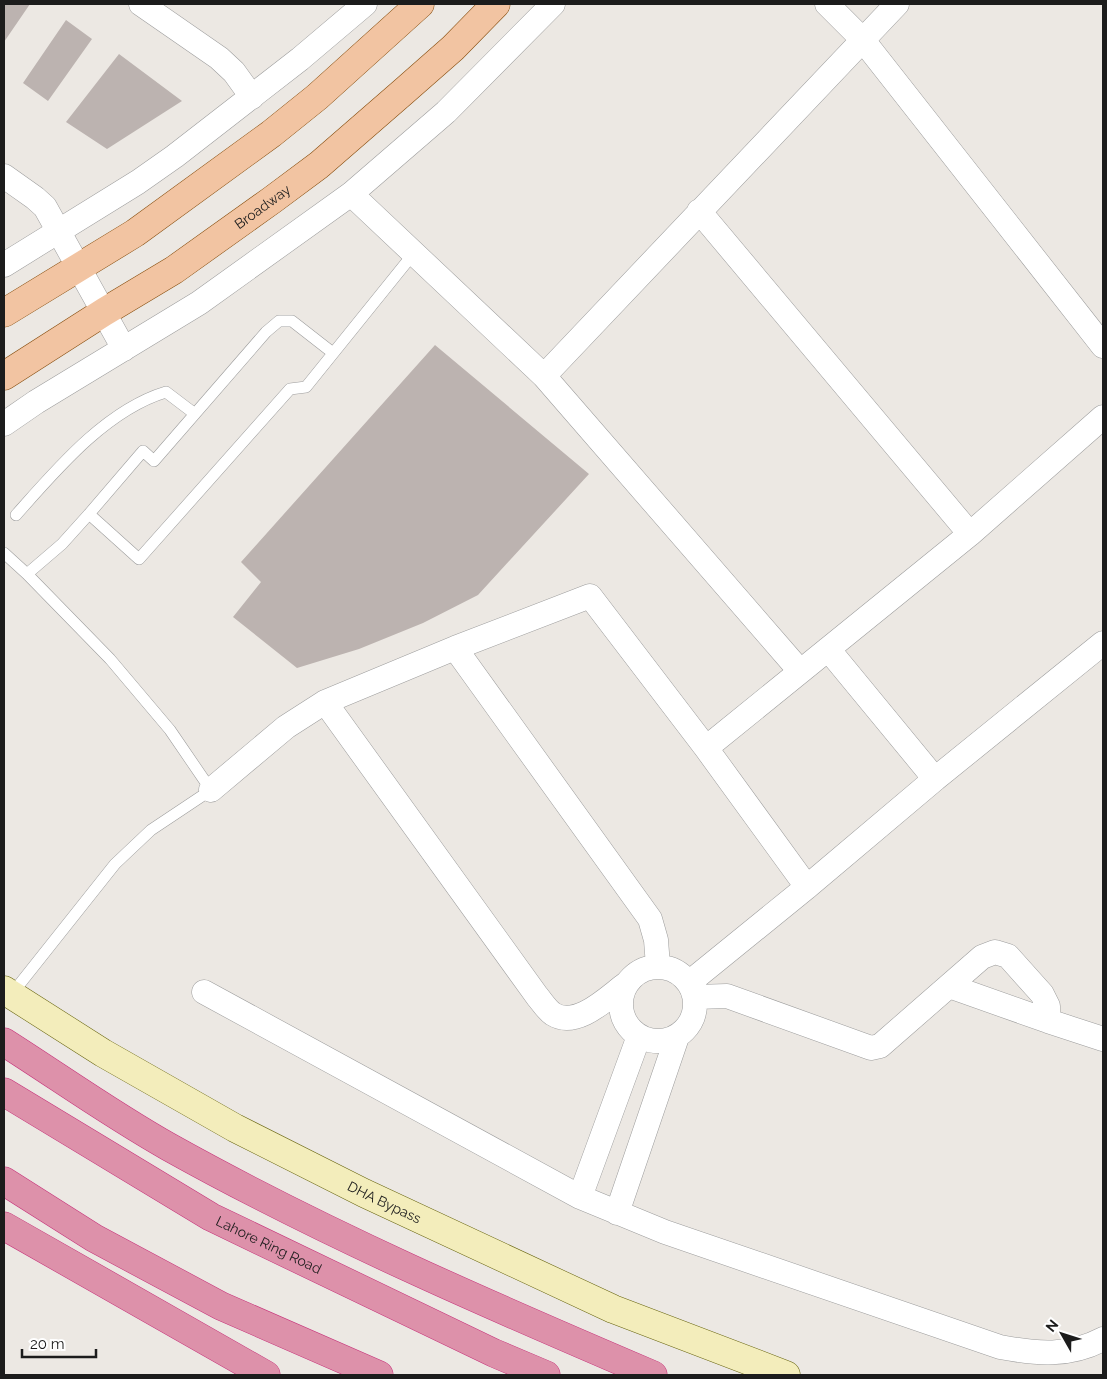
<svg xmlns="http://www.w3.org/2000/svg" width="1107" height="1379" font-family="Raleway,sans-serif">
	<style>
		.building { fill: #bcb3b0 }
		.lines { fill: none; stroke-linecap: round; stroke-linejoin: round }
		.lane-casing { stroke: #9d9d9d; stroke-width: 12 }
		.street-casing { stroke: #9d9d9d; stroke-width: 25 }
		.secondary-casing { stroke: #67640f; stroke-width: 29 }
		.primary-casing { stroke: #864d0e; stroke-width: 29 }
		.highway-casing { stroke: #c6347b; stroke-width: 29 }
		.lane { stroke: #fff; stroke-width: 11 }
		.street { stroke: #fff; stroke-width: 24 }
		.secondary { stroke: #f3edbb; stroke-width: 28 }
		.primary { stroke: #f2c4a2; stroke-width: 28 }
		.highway { stroke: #dd91aa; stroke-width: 28 }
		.labels { text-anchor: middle; stroke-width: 4.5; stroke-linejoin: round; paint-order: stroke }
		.street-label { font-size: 14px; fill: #1c1c1c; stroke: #fff }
	</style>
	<rect width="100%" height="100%" fill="#ece8e3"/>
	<!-- building -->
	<path class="building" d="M 4,4 L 30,4 L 4,42 Z
		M 66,20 L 92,39 L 48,101 L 23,83 Z
		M 119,54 L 182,101 L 107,149 L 66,122 Z
		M 435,345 L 589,474 L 478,595 L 423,623 L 359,649 L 297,668 L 233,617 L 261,582 L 241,562 Z"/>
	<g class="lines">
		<!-- lane casing -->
		<g class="lane-casing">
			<path id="lane" d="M 333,353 L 292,321 L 279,321 L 266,332 L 154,461 L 143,451 L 89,514 L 139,559 L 290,389 L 306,387 L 414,253
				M 16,515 C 56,470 106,410 166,392 L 195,414
				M 4,553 L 27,574 L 62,544 L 89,514
				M 11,995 L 115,864 L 151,830 L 211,790 L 170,730 L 110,659 L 27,574"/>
		</g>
		<!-- street casing -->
		<g class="street-casing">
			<path id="street" d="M 141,4 L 219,58 L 234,72 L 252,97
				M 827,4 L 862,39 L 1103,346
				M 4,176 L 35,198 L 45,207 L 124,349
				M 351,194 L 544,376 L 800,671
				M 699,211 L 970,534
				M 4,265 L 138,182 L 175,156 L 300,59 L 365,4
				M 544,376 L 897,4
				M 4,424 L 36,402 L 199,303 L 351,194 L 446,112 L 553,4
				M 455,648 L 650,919 L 656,940 L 658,966
				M 828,649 L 935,779 L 1103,643
				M 325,702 L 537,996 C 542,1002 547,1010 553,1014 C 577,1029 608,997 626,984
				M 706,748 L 807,887
				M 211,790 L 286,727 L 325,702 L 455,648 L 590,596 L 706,748 L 970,534 L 1103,417
				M621 1004a37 37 0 1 1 74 0a37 37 0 1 1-74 0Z
				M 690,982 L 807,887 L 935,779
				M 949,986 L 1048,1021
				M 204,992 L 580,1197 L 665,1232 L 1000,1347 C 1037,1354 1069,1357 1103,1339
				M 696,997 L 727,996 L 871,1048 L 880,1046 L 982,957 L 995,952 L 1008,956 L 1042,994 L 1048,1006 L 1048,1021 L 1103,1039
				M 580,1197 L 639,1036
				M 617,1213 L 677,1037"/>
		</g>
		<!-- secondary casing -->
		<g class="secondary-casing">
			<g id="secondary">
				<path id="s1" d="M 4,990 L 103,1053 L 235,1128 L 364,1193 L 613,1309 L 786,1375"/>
			</g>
		</g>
		<!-- primary casing -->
		<g class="primary-casing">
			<g id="primary">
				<path d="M 4,313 L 135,233 L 271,134 L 317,97 L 420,4"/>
				<path id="s2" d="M 4,376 L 104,312 L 174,270 L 272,200 L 319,165 L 403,92 L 453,48 L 496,4"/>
			</g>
		</g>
		<!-- highway casing -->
		<g class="highway-casing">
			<g id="highway">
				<path d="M 4,1042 C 59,1077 112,1115 169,1147 C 325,1234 489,1305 653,1375"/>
				<path id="s3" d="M 4,1092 L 211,1217 L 494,1353 L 546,1375"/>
				<path d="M 4,1181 L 94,1238 L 221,1306 L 379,1375"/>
				<path d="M 4,1226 L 266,1375"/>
			</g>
		</g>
		<!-- lane -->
		<use href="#lane" class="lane"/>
		<!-- street -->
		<use href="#street" class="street"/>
		<!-- secondary -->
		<use href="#secondary" class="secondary"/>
		<!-- primary -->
		<use href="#primary" class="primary"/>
		<!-- highway -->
		<use href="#highway" class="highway"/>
	</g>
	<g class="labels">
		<!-- street labels -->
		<g class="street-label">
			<text dy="5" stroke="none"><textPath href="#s2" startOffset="309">Broadway</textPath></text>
			<text dy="5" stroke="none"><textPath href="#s1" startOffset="436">DHA Bypass</textPath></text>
			<text dy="5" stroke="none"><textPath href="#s3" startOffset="306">Lahore Ring Road</textPath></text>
		</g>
	</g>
	<!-- border -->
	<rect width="1107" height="1379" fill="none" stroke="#1c1c1c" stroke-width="10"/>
	<!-- north arrow -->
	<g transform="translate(1062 1334) rotate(309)" stroke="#ffffff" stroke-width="4" paint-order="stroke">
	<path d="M0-4L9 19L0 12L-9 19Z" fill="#1c1c1c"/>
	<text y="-8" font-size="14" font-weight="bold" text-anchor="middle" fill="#1c1c1c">N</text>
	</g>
	<!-- scale -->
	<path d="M22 1349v8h74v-8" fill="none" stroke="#1c1c1c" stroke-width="2.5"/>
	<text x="30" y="1349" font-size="15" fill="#1c1c1c" stroke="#ffffff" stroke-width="4" paint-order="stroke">20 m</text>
</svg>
